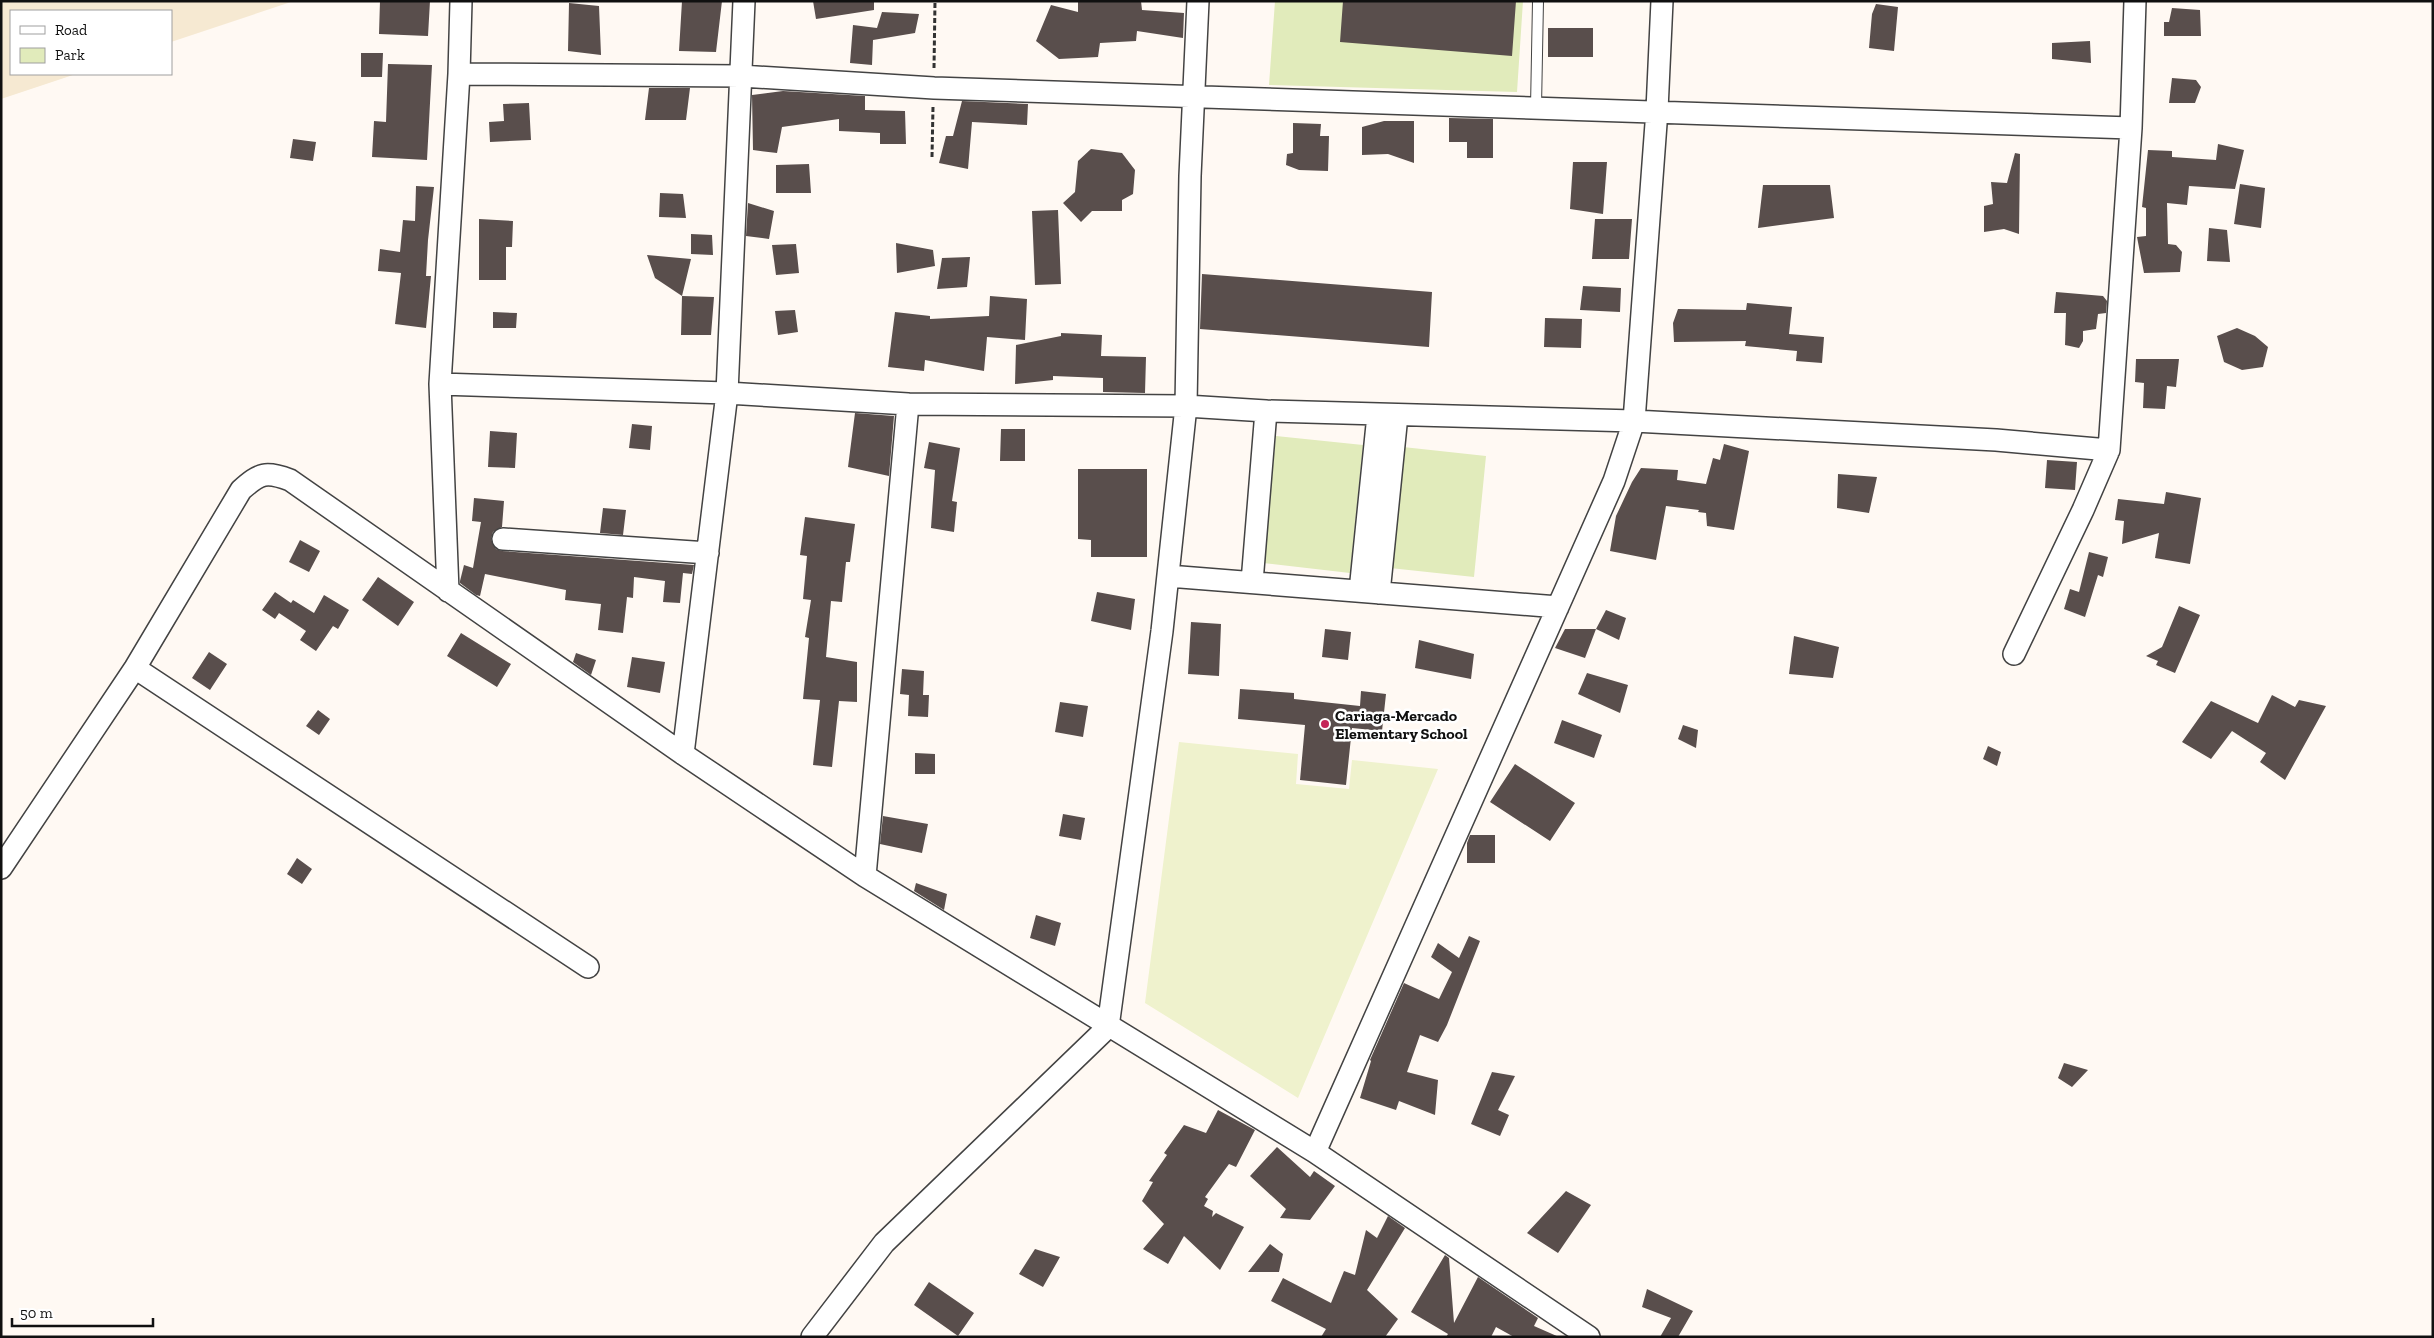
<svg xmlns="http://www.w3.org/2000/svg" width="2434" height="1338" font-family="'Zilla Slab',serif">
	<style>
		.farmland { fill: #f6e9d2 }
		.green { fill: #e1ebbb }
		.pitch { fill: #eff2cd }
		.building { fill: #594e4c }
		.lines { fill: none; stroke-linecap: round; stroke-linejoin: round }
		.lane-casing { stroke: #434343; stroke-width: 12 }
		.street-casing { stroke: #434343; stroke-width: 24 }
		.path { stroke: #323232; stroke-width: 3; stroke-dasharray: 5 2.5; stroke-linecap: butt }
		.lane { stroke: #fff; stroke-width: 10 }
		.street { stroke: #fff; stroke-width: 21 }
		.poi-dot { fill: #c42557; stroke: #fff; stroke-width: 2 }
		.labels { text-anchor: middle; stroke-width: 5; stroke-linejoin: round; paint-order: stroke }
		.poi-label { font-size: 16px; font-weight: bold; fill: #101010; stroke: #fff; text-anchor: start }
	</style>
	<rect width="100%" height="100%" fill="#fff9f3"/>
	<!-- farmland -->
	<path class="farmland" d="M 1,1 L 294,1 L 171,42 L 171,11 L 11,11 L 11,74 L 76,74 L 1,99 Z"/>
	<!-- green -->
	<path class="green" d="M 1275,1 L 1523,1 L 1517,92 L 1269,85 Z
		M 1276,436 L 1363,445 L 1350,573 L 1263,563 Z
		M 1403,447 L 1486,456 L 1474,577 L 1390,568 Z"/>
	<!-- pitch -->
	<path class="pitch" d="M 1179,742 L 1298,754 L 1296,784 L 1349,789 L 1352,760 L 1438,769 L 1298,1098 L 1145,1003 Z"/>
	<!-- building -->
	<path class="building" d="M 380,1 L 430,1 L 428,36 L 379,34 Z
		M 682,1 L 722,1 L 716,52 L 679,51 Z
		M 813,1 L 874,1 L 874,10 L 816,19 Z
		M 1078,1 L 1141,1 L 1142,10 L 1184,13 L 1183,38 L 1137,31 L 1136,41 L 1100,43 L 1098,57 L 1059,59 L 1036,41 L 1051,5 L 1078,12 Z
		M 1343,1 L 1516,1 L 1512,56 L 1340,42 Z
		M 569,3 L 599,6 L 601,55 L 568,51 Z
		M 1876,4 L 1898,7 L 1894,51 L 1869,48 L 1872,14 Z
		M 2172,8 L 2200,10 L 2201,36 L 2164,36 L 2164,22 L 2169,22 Z
		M 882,12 L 919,14 L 915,33 L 873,40 L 872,65 L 850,63 L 853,25 L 877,28 Z
		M 1548,28 L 1593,28 L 1593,57 L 1548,57 Z
		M 2090,41 L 2091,63 L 2052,59 L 2052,43 Z
		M 361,53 L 383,53 L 382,77 L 361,77 Z
		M 388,64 L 432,65 L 427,160 L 372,157 L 374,121 L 386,122 Z
		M 2172,78 L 2196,80 L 2201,87 L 2195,103 L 2169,103 Z
		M 649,88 L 690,88 L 686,120 L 645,120 Z
		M 783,91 L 865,96 L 865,110 L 905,111 L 906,144 L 880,144 L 880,133 L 839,131 L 839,119 L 782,127 L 777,153 L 753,150 L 752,95 Z
		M 962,101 L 1028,104 L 1027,125 L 972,122 L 968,169 L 939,163 L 946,136 L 953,136 Z
		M 529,103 L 531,140 L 490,142 L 489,122 L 504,121 L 503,104 Z
		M 1449,118 L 1493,119 L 1493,158 L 1467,158 L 1467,142 L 1449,142 Z
		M 1384,121 L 1414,121 L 1414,163 L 1388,154 L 1362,155 L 1362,127 Z
		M 1293,123 L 1321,124 L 1320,136 L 1329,136 L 1328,171 L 1299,170 L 1286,165 L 1287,154 L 1293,153 Z
		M 293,139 L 316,142 L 313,161 L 290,158 Z
		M 2218,144 L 2244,150 L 2235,189 L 2189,186 L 2187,205 L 2167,203 L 2168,244 L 2176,245 L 2182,252 L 2180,272 L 2144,273 L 2137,237 L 2146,236 L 2146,208 L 2142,207 L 2148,150 L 2172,151 L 2172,157 L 2216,160 Z
		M 1091,149 L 1122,153 L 1135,170 L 1133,194 L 1122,200 L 1122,211 L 1092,211 L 1081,222 L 1063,203 L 1075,192 L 1078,161 Z
		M 2015,153 L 2020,154 L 2019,234 L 2004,229 L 1984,232 L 1984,206 L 1993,204 L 1991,182 L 2007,183 Z
		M 1573,162 L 1607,162 L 1603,214 L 1570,209 Z
		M 809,164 L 811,193 L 776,193 L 776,165 Z
		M 2240,184 L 2265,188 L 2261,228 L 2234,224 Z
		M 1763,185 L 1830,185 L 1834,218 L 1758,228 Z
		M 416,186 L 434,187 L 428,240 L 426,276 L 431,276 L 426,328 L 395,324 L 401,273 L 378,271 L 380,249 L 400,252 L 403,220 L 415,221 Z
		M 660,193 L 683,194 L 686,218 L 659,217 Z
		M 748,203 L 774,211 L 769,239 L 746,236 Z
		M 1058,210 L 1061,284 L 1035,285 L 1032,211 Z
		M 479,219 L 513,221 L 512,247 L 506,247 L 506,280 L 479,280 Z
		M 1595,219 L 1632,219 L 1629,259 L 1592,259 Z
		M 2209,228 L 2227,230 L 2230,262 L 2207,261 Z
		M 691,234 L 712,235 L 713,255 L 691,254 Z
		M 896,243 L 933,250 L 935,266 L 897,273 Z
		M 796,244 L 799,273 L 776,275 L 772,245 Z
		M 647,255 L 691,259 L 682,296 L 655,278 Z
		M 970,257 L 967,287 L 937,289 L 942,258 Z
		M 1202,274 L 1432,292 L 1429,347 L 1200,329 Z
		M 1583,286 L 1621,288 L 1620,312 L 1580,310 Z
		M 2056,292 L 2103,296 L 2107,301 L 2106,313 L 2098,314 L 2096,329 L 2083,331 L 2083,341 L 2079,348 L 2065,345 L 2066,313 L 2054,313 Z
		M 682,296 L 714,297 L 711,335 L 681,335 Z
		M 990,296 L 1027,299 L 1025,340 L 987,337 L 984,371 L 925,360 L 924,371 L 888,367 L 895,312 L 930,316 L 930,319 L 989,316 Z
		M 1747,303 L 1792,307 L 1789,334 L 1824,337 L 1822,363 L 1796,361 L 1797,351 L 1745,346 L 1746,341 L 1674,342 L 1673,323 L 1678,309 L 1746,310 Z
		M 795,310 L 798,332 L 778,335 L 775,311 Z
		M 493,312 L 517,313 L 516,328 L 493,328 Z
		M 1545,318 L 1582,319 L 1581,348 L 1544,347 Z
		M 2237,328 L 2255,336 L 2268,347 L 2263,367 L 2242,370 L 2224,362 L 2217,336 Z
		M 1061,333 L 1102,335 L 1101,356 L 1146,357 L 1145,393 L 1103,392 L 1103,378 L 1053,376 L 1053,380 L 1015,384 L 1016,345 L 1061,336 Z
		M 2136,359 L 2179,359 L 2176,387 L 2167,386 L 2165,409 L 2143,408 L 2144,383 L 2135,382 Z
		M 855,413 L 894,416 L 889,476 L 848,467 Z
		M 632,424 L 652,426 L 650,450 L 629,448 Z
		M 1001,429 L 1025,429 L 1025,461 L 1000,461 Z
		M 490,431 L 517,433 L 515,468 L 488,467 Z
		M 929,442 L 960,448 L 952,501 L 957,502 L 954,532 L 931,528 L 935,470 L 924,468 Z
		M 1724,444 L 1749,451 L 1734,530 L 1707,526 L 1706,513 L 1698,512 L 1699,510 L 1666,506 L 1656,560 L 1610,551 L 1616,516 L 1632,482 L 1641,468 L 1678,470 L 1677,480 L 1706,484 L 1713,458 L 1720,460 Z
		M 2047,460 L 2077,462 L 2075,490 L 2045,488 Z
		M 1078,469 L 1147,469 L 1147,557 L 1091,557 L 1091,540 L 1078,539 Z
		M 1838,474 L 1877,477 L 1869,513 L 1837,508 Z
		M 2166,492 L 2201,498 L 2190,564 L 2155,558 L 2159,533 L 2122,544 L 2124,521 L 2115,520 L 2118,499 L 2164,504 Z
		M 474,498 L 504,501 L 502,527 L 493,532 L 491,539 L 496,549 L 502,551 L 694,565 L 692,574 L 683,573 L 680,603 L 663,602 L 665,581 L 634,577 L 633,598 L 627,597 L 623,633 L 598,630 L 601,604 L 565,600 L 566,590 L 485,574 L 480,596 L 476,595 L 460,583 L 460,581 L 464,565 L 473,568 L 481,522 L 472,521 Z
		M 603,508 L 626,510 L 623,535 L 600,533 Z
		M 805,517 L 855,524 L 850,562 L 846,562 L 842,602 L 831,601 L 826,657 L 857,662 L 857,702 L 839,701 L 832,767 L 813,765 L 820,700 L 803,699 L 809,638 L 805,637 L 811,600 L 803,599 L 807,556 L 800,555 Z
		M 300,540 L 320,551 L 309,572 L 289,562 Z
		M 2089,552 L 2108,557 L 2103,577 L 2098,575 L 2085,617 L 2064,609 L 2070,589 L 2079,592 Z
		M 378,577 L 414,602 L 398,626 L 362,600 Z
		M 275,592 L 291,603 L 293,600 L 314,613 L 324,595 L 349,610 L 338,629 L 333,626 L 316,651 L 300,640 L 306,631 L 279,613 L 275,619 L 262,610 Z
		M 1097,592 L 1135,599 L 1131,630 L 1091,621 Z
		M 2179,606 L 2200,615 L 2175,673 L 2156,665 L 2158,661 L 2146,656 L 2162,647 Z
		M 1606,610 L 1626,618 L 1619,640 L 1596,629 Z
		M 1191,622 L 1221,624 L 1219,676 L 1188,674 Z
		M 1325,629 L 1351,632 L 1348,660 L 1322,657 Z
		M 1565,629 L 1596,629 L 1585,658 L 1555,648 Z
		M 461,633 L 511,664 L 497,687 L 447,656 Z
		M 1794,636 L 1839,647 L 1833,678 L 1789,674 Z
		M 1419,640 L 1474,654 L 1471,679 L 1415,668 Z
		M 209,652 L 227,664 L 210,690 L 192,678 Z
		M 576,653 L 596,660 L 591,675 L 573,662 Z
		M 632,657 L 665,662 L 660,693 L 627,687 Z
		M 902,669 L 924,671 L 923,695 L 929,695 L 928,717 L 908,716 L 909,695 L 900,694 Z
		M 1587,673 L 1628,685 L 1620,713 L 1578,694 Z
		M 1240,689 L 1294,693 L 1294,699 L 1360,706 L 1361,691 L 1386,694 L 1382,731 L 1352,728 L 1346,785 L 1300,780 L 1305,725 L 1238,719 Z
		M 2272,695 L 2295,707 L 2299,700 L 2326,706 L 2285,780 L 2260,762 L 2266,753 L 2232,731 L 2211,759 L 2182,742 L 2211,701 L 2258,723 Z
		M 1060,702 L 1088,706 L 1083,737 L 1055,732 Z
		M 318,710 L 330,719 L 319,735 L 306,726 Z
		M 1562,720 L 1602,735 L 1594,758 L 1554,743 Z
		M 1683,725 L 1698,730 L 1696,748 L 1678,739 Z
		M 1988,746 L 2001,752 L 1997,766 L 1983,759 Z
		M 915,753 L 935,754 L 935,774 L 915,774 Z
		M 1515,764 L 1575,803 L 1550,841 L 1490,802 Z
		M 1063,814 L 1085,818 L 1081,840 L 1059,836 Z
		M 883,816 L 928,824 L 922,853 L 880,844 Z
		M 1470,835 L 1495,835 L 1495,863 L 1467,863 L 1467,843 Z
		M 297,858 L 312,869 L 302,884 L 287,874 Z
		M 916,883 L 947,894 L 944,910 L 914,891 Z
		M 1036,915 L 1061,923 L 1055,946 L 1030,938 Z
		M 1469,936 L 1480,941 L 1447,1025 L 1438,1042 L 1420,1035 L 1407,1072 L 1438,1080 L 1435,1115 L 1399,1101 L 1396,1110 L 1360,1098 L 1371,1061 L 1370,1060 L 1404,983 L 1439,999 L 1452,972 L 1431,957 L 1438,943 L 1459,958 Z
		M 2064,1063 L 2088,1070 L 2072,1087 L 2058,1078 Z
		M 1492,1072 L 1515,1076 L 1498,1110 L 1509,1115 L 1500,1136 L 1471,1124 Z
		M 1218,1110 L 1255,1130 L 1236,1167 L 1229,1164 L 1205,1197 L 1208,1199 L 1204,1206 L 1213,1211 L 1212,1217 L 1216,1213 L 1244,1227 L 1220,1270 L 1184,1236 L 1168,1264 L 1143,1249 L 1164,1224 L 1142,1201 L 1153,1182 L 1149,1181 L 1167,1155 L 1164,1153 L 1184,1125 L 1206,1133 Z
		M 1277,1147 L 1310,1177 L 1314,1171 L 1335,1186 L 1310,1220 L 1280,1218 L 1286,1209 L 1250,1176 Z
		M 1566,1191 L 1591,1205 L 1558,1253 L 1527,1233 Z
		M 1388,1216 L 1405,1228 L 1367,1290 L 1398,1319 L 1385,1337 L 1321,1337 L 1326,1329 L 1271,1301 L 1283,1278 L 1331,1303 L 1344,1271 L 1355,1275 L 1366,1230 L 1377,1238 Z
		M 1270,1244 L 1283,1254 L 1279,1272 L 1248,1272 Z
		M 1035,1249 L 1060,1257 L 1043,1287 L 1019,1274 Z
		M 1445,1255 L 1449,1258 L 1454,1323 L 1478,1277 L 1538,1318 L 1534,1326 L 1559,1337 L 1514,1337 L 1496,1327 L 1491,1337 L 1446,1337 L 1448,1334 L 1411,1312 Z
		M 929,1282 L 974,1313 L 958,1336 L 914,1305 Z
		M 1647,1289 L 1693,1311 L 1678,1337 L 1660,1337 L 1671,1318 L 1642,1307 Z"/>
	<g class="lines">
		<!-- lane casing -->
		<g class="lane-casing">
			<path id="lane" d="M 1536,107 L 1538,1"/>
		</g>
		<!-- street casing -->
		<g class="street-casing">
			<path id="street" d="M 459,74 L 741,76 L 934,88 L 2131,128
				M 440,384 L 727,393 L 908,404 L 1186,406 L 1266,411 L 1634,421 L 1996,440 L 2109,450
				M 503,539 L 708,553
				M 1168,576 L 1558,607
				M 1252,582 L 1266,411
				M 448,591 L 440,384 L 459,74 L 461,1
				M 1360,591 L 1378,415
				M 1379,593 L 1397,415
				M 2014,654 L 2083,510 L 2109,450 L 2131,128 L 2135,1
				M 135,668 L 588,967
				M 683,754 L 727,393 L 744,1
				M 1,868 L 135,668 L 241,490 C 260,473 266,471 290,480 L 683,754 L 865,876 L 1315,1152 L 1589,1337
				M 865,876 L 908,404
				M 1315,1152 L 1614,481 L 1634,421 L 1657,110 L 1662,1
				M 812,1337 L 884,1243 L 1108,1027 L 1162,631 L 1186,406 L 1190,176 L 1198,1"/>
		</g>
		<!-- path -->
		<path class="path" d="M 934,68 L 935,1
			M 932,157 L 933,107"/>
		<!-- lane -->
		<use href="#lane" class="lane"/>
		<!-- street -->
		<use href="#street" class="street"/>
	</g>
	<!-- markers -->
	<circle class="poi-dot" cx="1325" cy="724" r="5"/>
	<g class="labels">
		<!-- poi labels -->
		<g class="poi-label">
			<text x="1335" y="721">Cariaga-Mercado<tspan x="1335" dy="18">Elementary School</tspan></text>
		</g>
	</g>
	<!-- border -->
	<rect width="2434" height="1338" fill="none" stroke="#101010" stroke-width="5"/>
	<!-- legend -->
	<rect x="10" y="10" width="162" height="65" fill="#ffffff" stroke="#9f9f9f"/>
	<rect x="20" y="26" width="25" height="8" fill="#ffffff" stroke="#9f9f9f"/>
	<text x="55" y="35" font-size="15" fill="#101010">Road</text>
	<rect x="20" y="48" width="25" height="15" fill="#e1ebbb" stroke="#9f9f9f"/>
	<text x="55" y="60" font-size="15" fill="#101010">Park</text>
	<!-- scale -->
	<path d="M12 1318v8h141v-8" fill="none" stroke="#101010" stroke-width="2.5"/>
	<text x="20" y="1318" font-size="15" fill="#101010" stroke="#ffffff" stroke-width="4" paint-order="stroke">50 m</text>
</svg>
